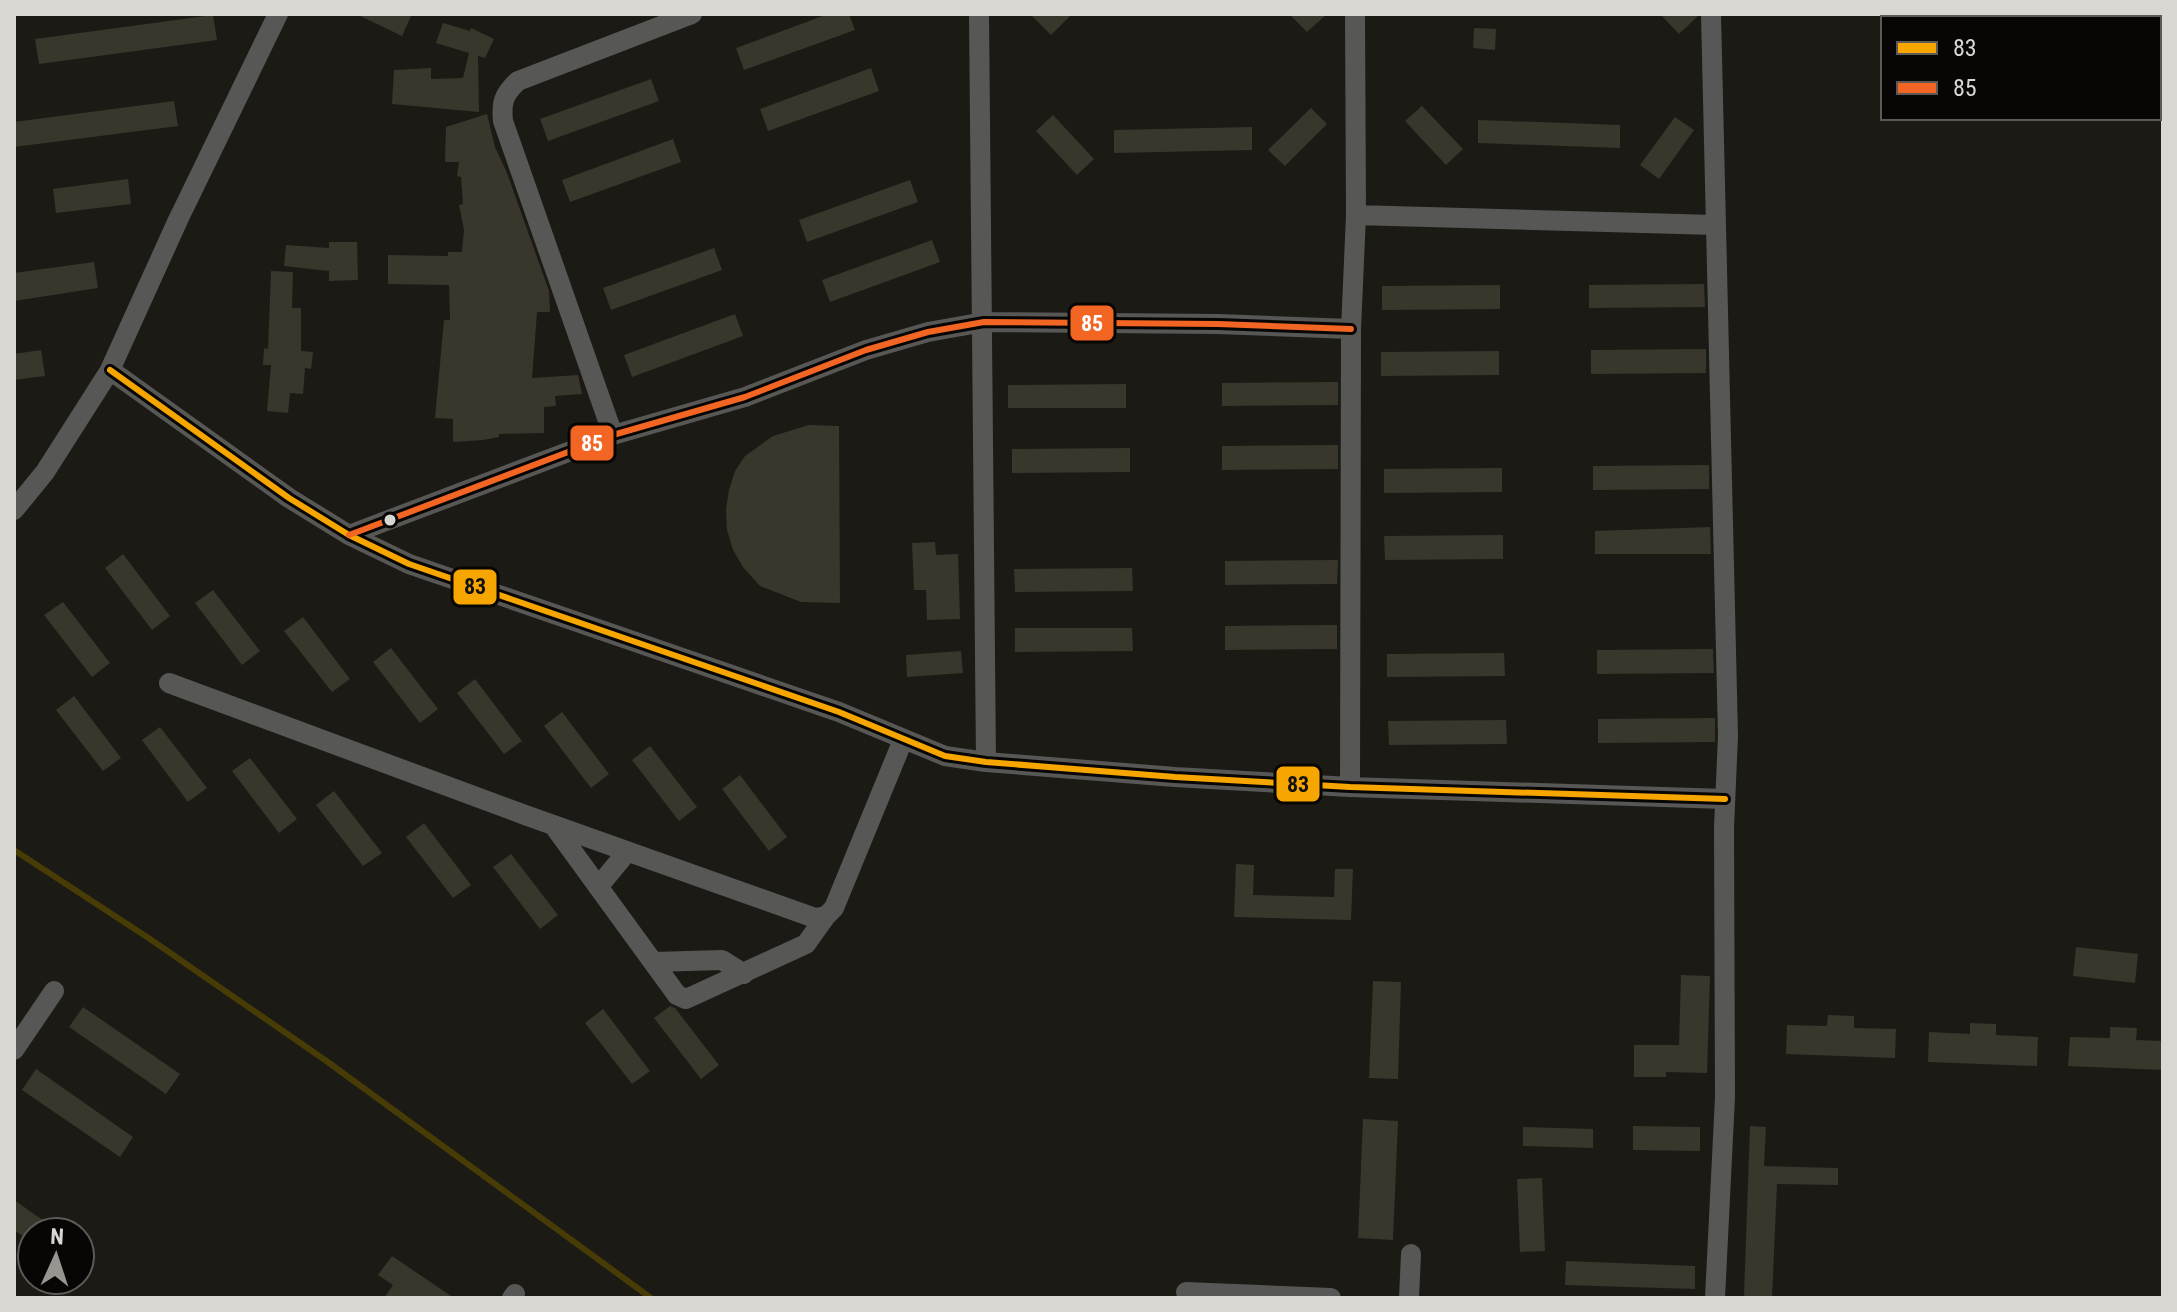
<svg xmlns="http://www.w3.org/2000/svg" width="2177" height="1312" font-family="'Roboto Condensed',sans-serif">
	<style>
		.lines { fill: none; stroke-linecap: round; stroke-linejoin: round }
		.stream { stroke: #483c06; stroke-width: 6 }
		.building { fill: #39362c }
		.minor { stroke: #575756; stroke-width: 20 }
		.bus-1-casing { stroke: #070604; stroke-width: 12 }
		.bus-2-casing { stroke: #070604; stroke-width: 12 }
		.bus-1 { stroke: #f7a600; stroke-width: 6 }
		.bus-2 { stroke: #f26522; stroke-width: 6 }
		.bus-dot { fill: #d8d7d1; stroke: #070604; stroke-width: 3 }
		.line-badge { stroke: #070604; stroke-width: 3 }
		.badge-label { font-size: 22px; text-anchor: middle; font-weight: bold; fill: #fff }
		.pale-badge-label { font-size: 22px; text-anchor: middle; font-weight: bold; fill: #111 }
	</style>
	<rect width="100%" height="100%" fill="#1b1a15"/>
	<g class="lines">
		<!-- stream -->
		<path class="stream" d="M 14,850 L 150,939 L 325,1060 L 651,1298"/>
	</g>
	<!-- building -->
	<path class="building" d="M 356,14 L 412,14 L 402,36 Z
		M 828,14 L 849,14 L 855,30 L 744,70 L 736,48 Z
		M 1030,14 L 1072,14 L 1051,35 Z
		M 1289,14 L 1327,14 L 1307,32 Z
		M 1660,14 L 1698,14 L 1698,16 L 1679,34 Z
		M 213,15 L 217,40 L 39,64 L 35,39 Z
		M 443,23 L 470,31 L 471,28 L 494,39 L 485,58 L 478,56 L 479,112 L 392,104 L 394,70 L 431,68 L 431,79 L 463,78 L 469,53 L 436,43 Z
		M 1474,28 L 1496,29 L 1495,50 L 1473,48 Z
		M 871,68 L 879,91 L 768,131 L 760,109 Z
		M 651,79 L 659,101 L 548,141 L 540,119 Z
		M 174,101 L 178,126 L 14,147 L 14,122 Z
		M 1422,106 L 1463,149 L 1446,165 L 1405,121 Z
		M 1311,108 L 1327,124 L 1285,166 L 1268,150 Z
		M 487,114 L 495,147 L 507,173 L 549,291 L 550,312 L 537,312 L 532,378 L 578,375 L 582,394 L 555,396 L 556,406 L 544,407 L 544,433 L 499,434 L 499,437 L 483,440 L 453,442 L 453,419 L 435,418 L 444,320 L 450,320 L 449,285 L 388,284 L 388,255 L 448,256 L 448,252 L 462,252 L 464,230 L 459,205 L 463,204 L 461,177 L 457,176 L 459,162 L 445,162 L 446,127 Z
		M 1053,115 L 1094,159 L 1077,175 L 1036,131 Z
		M 1675,117 L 1694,130 L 1659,179 L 1640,165 Z
		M 1478,120 L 1620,125 L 1620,148 L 1478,143 Z
		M 1252,127 L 1252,150 L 1114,153 L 1114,130 Z
		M 673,139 L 681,162 L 570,202 L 562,180 Z
		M 128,179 L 131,204 L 56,213 L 53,189 Z
		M 910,180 L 918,202 L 807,242 L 799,220 Z
		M 932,240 L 940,262 L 830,302 L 822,280 Z
		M 329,242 L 357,242 L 358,280 L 329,281 L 329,271 L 284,266 L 286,245 L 329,248 Z
		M 714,248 L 722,270 L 611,310 L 603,288 Z
		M 94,262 L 98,288 L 14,301 L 14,273 Z
		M 271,271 L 293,272 L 292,308 L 301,308 L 301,351 L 313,352 L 311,369 L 305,368 L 303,394 L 290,393 L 288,413 L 267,411 L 271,365 L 263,365 L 264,348 L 268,349 Z
		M 1704,284 L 1705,307 L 1589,308 L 1589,285 Z
		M 1500,285 L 1500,309 L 1382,310 L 1382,286 Z
		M 735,314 L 743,336 L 632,377 L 624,355 Z
		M 1706,349 L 1706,373 L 1591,374 L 1591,350 Z
		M 41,350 L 45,376 L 14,380 L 14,354 Z
		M 1499,351 L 1499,375 L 1381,376 L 1381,352 Z
		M 1338,382 L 1338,405 L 1222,406 L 1222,383 Z
		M 1126,384 L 1126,408 L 1008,408 L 1008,385 Z
		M 809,425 L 839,426 L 840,603 L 801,602 L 760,586 L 743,567 L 733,550 L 727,530 L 726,509 L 729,490 L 735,471 L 745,456 L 773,436 Z
		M 1338,445 L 1338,469 L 1222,470 L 1222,446 Z
		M 1130,448 L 1130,472 L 1012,473 L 1012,449 Z
		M 1709,465 L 1709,489 L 1593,490 L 1593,466 Z
		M 1502,468 L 1502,492 L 1384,493 L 1384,469 Z
		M 1710,527 L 1711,554 L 1595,554 L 1595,531 Z
		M 1503,535 L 1503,559 L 1385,560 L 1384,536 Z
		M 935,542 L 936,555 L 958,554 L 960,619 L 927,620 L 926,590 L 914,590 L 912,543 Z
		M 123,554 L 170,616 L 152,630 L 105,568 Z
		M 1338,560 L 1337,584 L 1225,585 L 1225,561 Z
		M 1132,568 L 1133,591 L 1015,592 L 1014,569 Z
		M 213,590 L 260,651 L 242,665 L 195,603 Z
		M 63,602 L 110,663 L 92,677 L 44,615 Z
		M 303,617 L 350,679 L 332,692 L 284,631 Z
		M 1337,625 L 1337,649 L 1225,650 L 1225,626 Z
		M 1015,628 L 1132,628 L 1133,651 L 1015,652 Z
		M 391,648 L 438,709 L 420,723 L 373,662 Z
		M 1713,649 L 1714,673 L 1597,674 L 1597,650 Z
		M 961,651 L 963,673 L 907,677 L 906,655 Z
		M 1504,653 L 1505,676 L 1387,677 L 1387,654 Z
		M 475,679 L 522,741 L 504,754 L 457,693 Z
		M 74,696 L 121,758 L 103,771 L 56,710 Z
		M 562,712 L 609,774 L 591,788 L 544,726 Z
		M 1715,718 L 1715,742 L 1598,743 L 1598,719 Z
		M 1506,720 L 1507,744 L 1389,745 L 1388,721 Z
		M 160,727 L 207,788 L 188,802 L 142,740 Z
		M 650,746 L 697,807 L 679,821 L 632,760 Z
		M 250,758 L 297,819 L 279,833 L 232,771 Z
		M 740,775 L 787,837 L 769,851 L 722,789 Z
		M 334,791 L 382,853 L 363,866 L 316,805 Z
		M 424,823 L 471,885 L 453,898 L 406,837 Z
		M 511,854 L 558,915 L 540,929 L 493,867 Z
		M 1236,864 L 1254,865 L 1253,895 L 1334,897 L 1335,869 L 1353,869 L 1351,920 L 1234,917 Z
		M 2076,947 L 2138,954 L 2135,983 L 2073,976 Z
		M 1681,975 L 1710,976 L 1707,1073 L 1666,1072 L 1666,1077 L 1634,1077 L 1634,1045 L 1679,1045 Z
		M 1373,981 L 1401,982 L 1398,1079 L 1369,1078 Z
		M 670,1006 L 675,1008 L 719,1065 L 701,1079 L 654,1018 Z
		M 83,1007 L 180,1074 L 166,1094 L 69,1027 Z
		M 603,1009 L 650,1071 L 632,1084 L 585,1023 Z
		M 1828,1015 L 1854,1016 L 1854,1028 L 1896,1029 L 1895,1058 L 1786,1054 L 1787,1025 L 1827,1026 Z
		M 1970,1023 L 1996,1024 L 1996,1035 L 2038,1037 L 2037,1066 L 1928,1062 L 1929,1032 L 1970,1034 Z
		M 2110,1027 L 2137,1028 L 2136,1040 L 2163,1041 L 2163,1070 L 2068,1066 L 2070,1037 L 2110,1038 Z
		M 36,1069 L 133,1137 L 120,1157 L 22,1090 Z
		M 1363,1119 L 1398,1121 L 1393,1240 L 1358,1238 Z
		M 1633,1126 L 1700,1127 L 1700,1151 L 1633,1150 Z
		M 1750,1126 L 1766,1127 L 1764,1166 L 1838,1168 L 1838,1185 L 1777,1184 L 1772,1298 L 1744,1296 Z
		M 1523,1127 L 1593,1129 L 1593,1148 L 1523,1146 Z
		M 1542,1178 L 1545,1251 L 1520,1252 L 1517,1179 Z
		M 14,1200 L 60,1232 L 32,1232 L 32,1242 L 14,1230 Z
		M 392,1256 L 454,1298 L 384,1298 L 393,1285 L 378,1275 Z
		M 1566,1261 L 1695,1266 L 1695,1289 L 1565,1285 Z"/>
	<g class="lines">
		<!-- minor -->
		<path class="minor" d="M 979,14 L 986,762
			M 1711,14 L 1728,736 L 1724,828 L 1725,1097 L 1715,1298
			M 1356,215 L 1716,225
			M 110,370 L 289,498 L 349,535 L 409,564 L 839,712 L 945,756 L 986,762 L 1175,777 L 1350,787 L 1725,799
			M 613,435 L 503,121 C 501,102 504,94 518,81 L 692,14
			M 14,510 L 45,472 L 110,370 L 178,220 L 278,14
			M 349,535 L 613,435 L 745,397 L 866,350 L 928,332 L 984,322 L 1218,324 L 1351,329
			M 169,683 L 525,815 L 815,918 L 826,916 L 834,908 L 903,740
			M 1350,787 L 1351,329 L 1356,215 L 1355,14
			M 554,826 L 677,995 L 686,999 L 806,944 L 826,916
			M 598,887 L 627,852
			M 653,962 L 722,960 L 744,974
			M 14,1050 L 54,991
			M 1186,1292 L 1331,1298
			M 512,1298 L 515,1294
			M 1409,1298 L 1411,1254"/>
		<!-- bus-1 casing -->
		<g class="bus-1-casing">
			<path id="bus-1" d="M 110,370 L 289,498 L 349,535 L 409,564 L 839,712 L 945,756 L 986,762 L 1175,777 L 1350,787 L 1725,799"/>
		</g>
		<!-- bus-2 casing -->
		<g class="bus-2-casing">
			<path id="bus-2" d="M 349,535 L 613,435 L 745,397 L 866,350 L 928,332 L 984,322 L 1218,324 L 1351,329"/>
		</g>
		<!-- bus-1 -->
		<use href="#bus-1" class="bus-1"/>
		<!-- bus-2 -->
		<use href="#bus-2" class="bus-2"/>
	</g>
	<!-- markers -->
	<circle class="bus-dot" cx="390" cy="520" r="7"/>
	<g class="line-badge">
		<rect x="1069" y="304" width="46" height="38" rx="8" fill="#f26522"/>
		<rect x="569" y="424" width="46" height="38" rx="8" fill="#f26522"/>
		<rect x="452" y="568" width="46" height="38" rx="8" fill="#f7a600"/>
		<rect x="1275" y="765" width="46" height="38" rx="8" fill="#f7a600"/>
	</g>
	<g class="badge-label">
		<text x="1092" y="331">85</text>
		<text x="592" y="451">85</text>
	</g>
	<g class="pale-badge-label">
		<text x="475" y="594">83</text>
		<text x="1298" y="792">83</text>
	</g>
	<!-- border -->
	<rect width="2177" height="1312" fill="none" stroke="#d8d7d1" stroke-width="32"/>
	<!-- legend -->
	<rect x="1881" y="16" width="280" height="104" fill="#070604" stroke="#5b5a56" stroke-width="2"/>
	<rect x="1897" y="42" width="40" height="12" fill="#f7a600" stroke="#5b5a56" stroke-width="2"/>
	<text x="1953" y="56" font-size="24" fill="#d8d7d1">83</text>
	<rect x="1897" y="82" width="40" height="12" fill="#f26522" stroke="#5b5a56" stroke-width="2"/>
	<text x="1953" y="96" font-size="24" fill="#d8d7d1">85</text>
	<!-- north arrow -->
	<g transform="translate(56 1256) rotate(3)"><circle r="38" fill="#070604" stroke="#5b5a56" stroke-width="2"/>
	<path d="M0-6L14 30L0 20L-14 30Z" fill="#96958f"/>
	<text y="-12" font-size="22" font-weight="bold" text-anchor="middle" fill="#d8d7d1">N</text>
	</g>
</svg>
